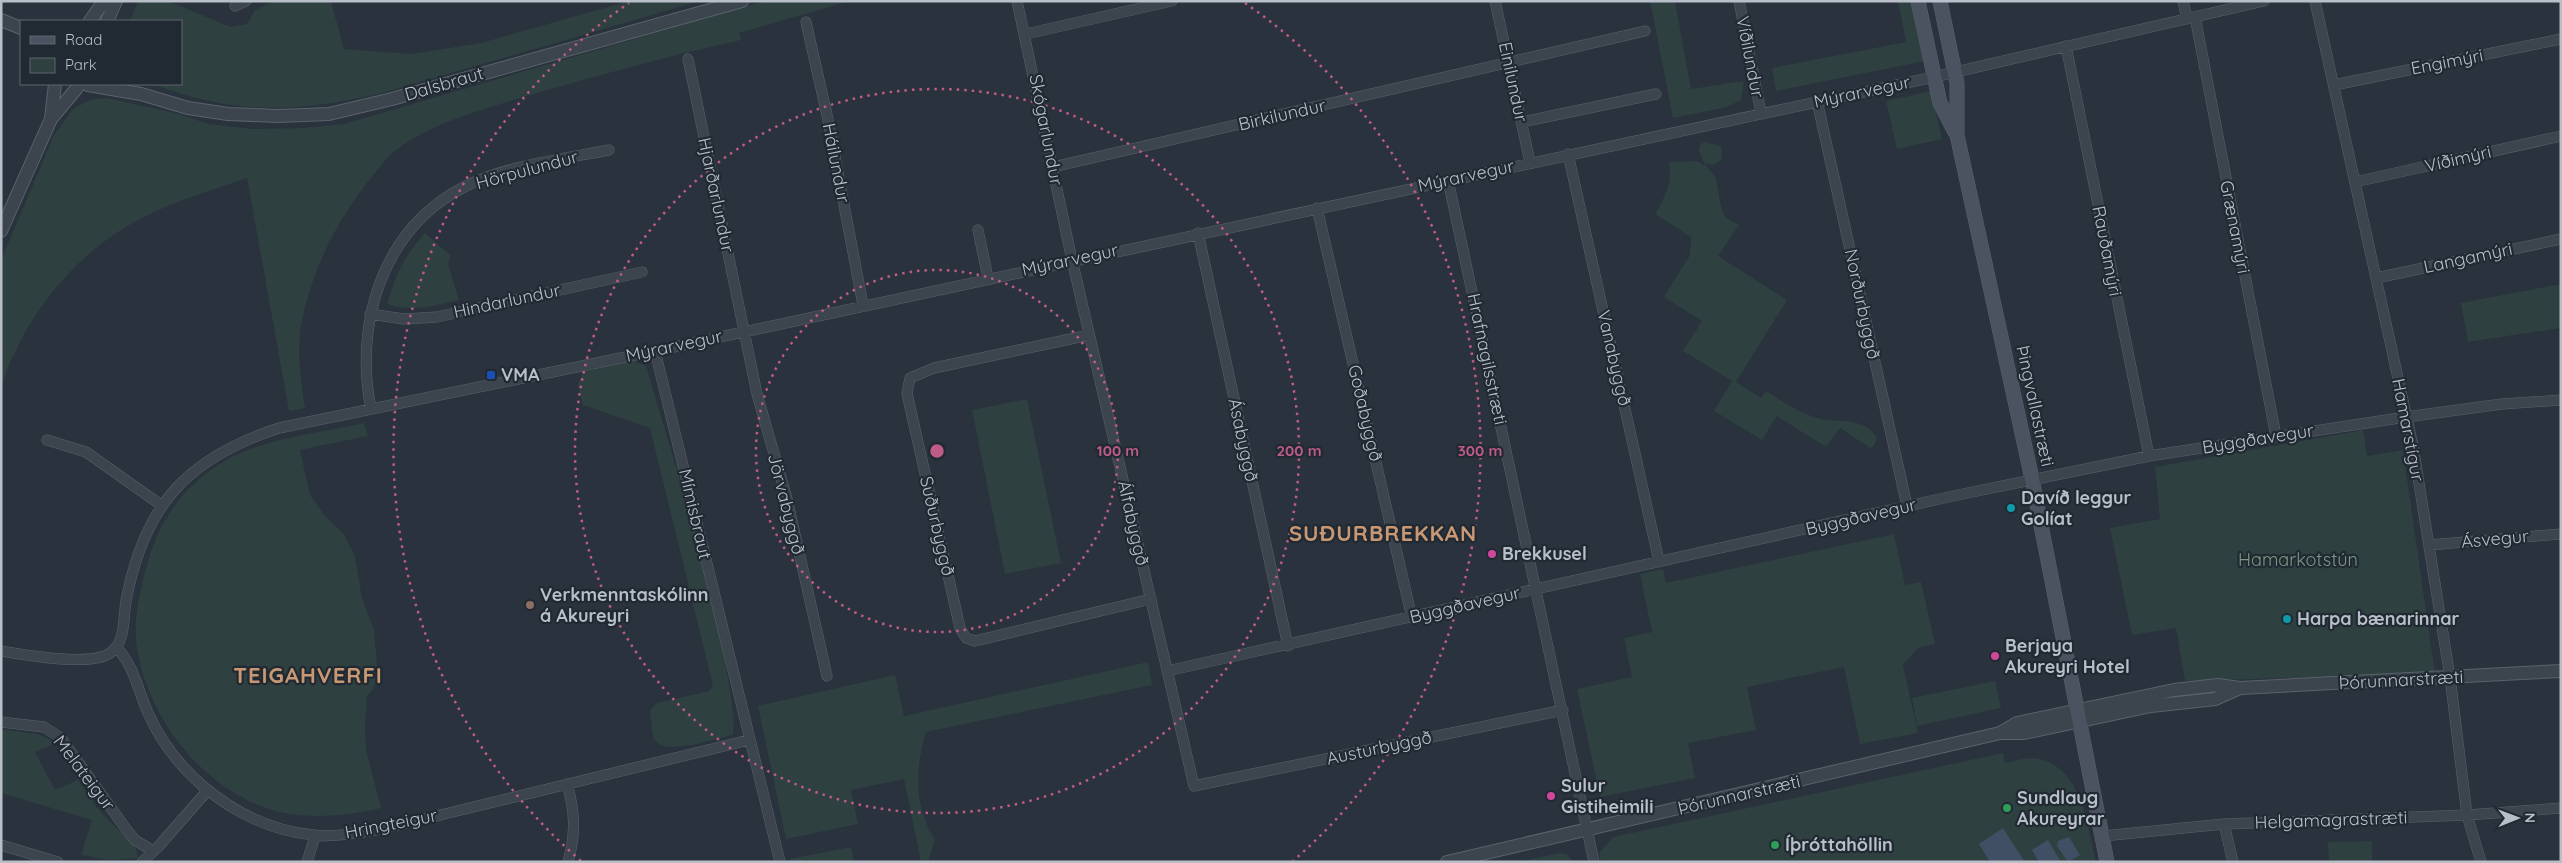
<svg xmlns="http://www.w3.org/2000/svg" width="2562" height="863" font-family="Quicksand,sans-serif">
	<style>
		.green { fill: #2e4040 }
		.water { fill: #414f64 }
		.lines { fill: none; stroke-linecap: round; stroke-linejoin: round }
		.minor-casing { stroke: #5a626b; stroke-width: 11 }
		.tertiary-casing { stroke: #5a626b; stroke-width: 14 }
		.secondary-casing { stroke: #5a626b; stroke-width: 15 }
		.minor { stroke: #3c444e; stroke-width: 10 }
		.tertiary { stroke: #3c444e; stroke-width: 12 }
		.secondary { stroke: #4b5360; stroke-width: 14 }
		.ring { fill: none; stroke: #be5b87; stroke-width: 2.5; stroke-dasharray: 2.5 5 }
		.transit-dot { fill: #1a4fb4; stroke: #212933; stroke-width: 2 }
		.culture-dot { fill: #0f9aa8; stroke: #212933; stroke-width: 2 }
		.hotel-dot { fill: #d1479c; stroke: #212933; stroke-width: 2 }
		.education-dot { fill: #8d6e63; stroke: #212933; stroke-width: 2 }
		.leisure-dot { fill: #2e9e5b; stroke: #212933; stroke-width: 2 }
		.labels { text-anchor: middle; stroke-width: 4.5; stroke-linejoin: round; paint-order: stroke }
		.street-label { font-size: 18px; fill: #b9bfc8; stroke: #212933 }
		.poi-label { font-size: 18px; font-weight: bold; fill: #b9bfc8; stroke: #212933; text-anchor: start }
		.park-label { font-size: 18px; fill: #7a9b82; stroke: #212933 }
		.district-label { font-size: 22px; font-weight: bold; letter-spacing: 1px; fill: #c89874; stroke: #212933 }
		.centre { fill: #be5b87; stroke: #212933; stroke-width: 2.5 }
		.ring-label { font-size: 15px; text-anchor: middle; font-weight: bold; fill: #be5b87; stroke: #212933; stroke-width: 4.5; stroke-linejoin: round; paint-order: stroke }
	</style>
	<rect width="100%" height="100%" fill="#29323d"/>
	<!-- green -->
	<path class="green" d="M 138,1 L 168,1 L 231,27 L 247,24 L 255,10 L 274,1 L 331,1 L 344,49 L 412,54 L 481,43 L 629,1 L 700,1 L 379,94 C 291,113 237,115 152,84 L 181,84 L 181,21 L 130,21 Z
		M 765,1 L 850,1 L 739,33 L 741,40 C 665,57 591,77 517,99 C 475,112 428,124 392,153 C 386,158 381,166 375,173 C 340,215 313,266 302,321 C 296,348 301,380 305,408 L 289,411 L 247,178 C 213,190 177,200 144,217 C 77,250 23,317 1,388 L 1,260 L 54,135 L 73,109 L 90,100 L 107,98 L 175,113 L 209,124 L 252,129 L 304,128 L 344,124 Z
		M 1650,1 L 1675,1 L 1691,89 L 1744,81 L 1741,100 L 1727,107 L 1673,118 Z
		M 1898,1 L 1913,1 L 1925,61 L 1776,91 L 1772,68 L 1906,42 Z
		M 1931,91 L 1942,139 L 1897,149 L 1886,101 Z
		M 1704,142 L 1721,146 L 1722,158 C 1717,164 1713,166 1705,163 C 1707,169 1712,171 1715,177 C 1720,190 1718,205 1726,218 L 1739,225 L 1718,256 L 1787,300 L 1736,382 L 1761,398 L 1766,391 C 1782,401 1799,413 1817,418 C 1838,424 1861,415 1877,437 L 1874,446 L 1870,448 L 1840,428 L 1826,447 L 1777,416 L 1762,440 L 1714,411 L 1732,381 L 1683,351 L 1702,321 L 1664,297 L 1690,255 L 1691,237 L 1655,214 C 1665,196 1673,183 1669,162 L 1697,161 L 1705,166 L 1699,150 L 1700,145 Z
		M 425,233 L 451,256 L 448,264 L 459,300 C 433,306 412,313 387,304 C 396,273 404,257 425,233 Z
		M 2561,284 L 2561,328 L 2468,342 L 2461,303 Z
		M 633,361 L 646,366 C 680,482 720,600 734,720 L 733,735 C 716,738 665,757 655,740 C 651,732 651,719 650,710 L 657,703 L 709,691 L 713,686 L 650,428 L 583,405 L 578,384 L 583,372 Z
		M 1027,399 L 1061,563 L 1005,574 L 972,410 Z
		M 364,423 L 368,436 L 300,450 L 310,495 L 325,516 L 343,533 L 355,556 L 362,599 L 374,630 L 378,676 L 374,688 L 367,696 L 365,729 L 366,749 L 381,808 C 348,816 306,820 272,810 C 203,789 147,718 137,647 C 133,623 139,596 145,572 C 157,524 180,488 223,462 C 262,438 320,433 364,423 Z
		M 2363,430 L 2367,456 L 2403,450 L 2435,674 L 2185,681 L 2176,628 L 2132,635 L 2110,528 L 2160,519 L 2155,467 Z
		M 1894,534 L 1905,585 L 1921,582 L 1935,644 L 1918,648 L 1903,665 L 1918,733 L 1860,744 L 1844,667 L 1747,687 L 1756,730 L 1688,743 L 1695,778 L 1600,797 L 1577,689 L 1632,677 L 1624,638 L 1652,632 L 1640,574 L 1663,569 L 1666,583 Z
		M 1148,662 L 1152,685 L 926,732 C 915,770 914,806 935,840 L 928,862 L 921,862 L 904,779 L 851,790 L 858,824 L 786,839 L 758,706 L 895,675 L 904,716 Z
		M 1995,681 L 2001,708 L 1917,726 L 1912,698 Z
		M 1,729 L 38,734 L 56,743 L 35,752 L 55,790 L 78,780 L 98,809 L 136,848 L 138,858 L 109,860 L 81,855 L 92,820 L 1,793 Z
		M 2003,753 L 2005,763 C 2018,760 2031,756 2043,760 C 2083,772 2088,829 2096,862 L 1601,862 L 1599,853 L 1613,837 Z
		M 2372,841 L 2372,861 L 2329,862 L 2328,842 Z
		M 851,847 L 854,862 L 791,862 L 790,859 Z
		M 1560,853 L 1567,854 L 1573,862 L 1517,862 Z"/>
	<!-- water -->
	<path class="water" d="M 2003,828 L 2024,861 L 2027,862 L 1990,862 L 1979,844 Z
		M 2069,837 L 2080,855 L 2068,862 L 2057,846 L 2058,841 Z
		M 2048,840 L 2061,862 L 2039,862 L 2032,850 Z"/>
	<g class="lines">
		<!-- minor casing -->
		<g class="minor-casing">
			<path id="minor" d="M 1017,1 L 1072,260 L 1194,786 L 1563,710
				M 1495,1 L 1530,162
				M 1739,1 L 1761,113
				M 2183,1 L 2187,19
				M 2315,1 L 2413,446 L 2450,677 L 2467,815 L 2481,862
				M 235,6 L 246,1
				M 2195,17 L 2276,436
				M 806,22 L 827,115 L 863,305
				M 1026,34 L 1172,1
				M 2066,46 L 2149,456
				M 688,59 L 757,394 L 787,499 L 827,676
				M 2334,85 L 2561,39
				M 1817,101 L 1907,506
				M 1522,122 L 1656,94
				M 1568,154 L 1659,561
				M 1053,167 L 1645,31
				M 1448,180 L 1594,862
				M 2355,182 L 2561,136
				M 1317,208 L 1412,618
				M 978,230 L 988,278
				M 1198,233 L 1288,646
				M 2376,278 L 2561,239
				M 370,314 L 404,319 L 437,317 L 642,272
				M 1089,335 L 934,368 L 910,378 L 907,393 L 910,407 L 960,628 L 966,638 L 975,641 L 1151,599
				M 655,351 L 780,862
				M 371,409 C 354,323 382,228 466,186 C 509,165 562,159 609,150
				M 47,440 L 86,452 L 161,505
				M 2429,545 L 2561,534
				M 117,648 C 135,667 138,692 149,715 C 161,742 182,768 204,787 C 235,813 273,831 313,835 C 352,840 426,818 465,809 C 560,786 654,763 749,740
				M 1,651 C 25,655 91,667 110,653 C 126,642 123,619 126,601 C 144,505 187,458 279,428 L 655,351 L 1934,77 L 2264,1
				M 1167,671 L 1953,496 L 2149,456 L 2406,417 L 2502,404 L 2561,400
				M 1,722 L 44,727 L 61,738 L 126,829 L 135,840 L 153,851
				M 567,784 C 575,811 576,834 568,862
				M 2224,824 L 2233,862
				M 2103,836 L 2224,824 L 2467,815 L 2561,808
				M 1,845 L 58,862
				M 142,862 L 158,847 L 208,790
				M 307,862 L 315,836"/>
		</g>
		<!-- tertiary casing -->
		<g class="tertiary-casing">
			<path id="tertiary" d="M 1,20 L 21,28
				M 90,21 L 104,1
				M 107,21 L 116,1
				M 88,85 L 141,94 L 188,108 L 228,114 L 278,116 L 329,114 L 392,99 L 742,1
				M 51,119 L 55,84
				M 1,231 L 51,119 L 77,88
				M 2000,733 L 2017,723 L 2174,690 L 2218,685 L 2240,688 L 2561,671
				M 1447,862 L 2000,733 L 2024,733 L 2151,706 L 2215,699 L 2240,688"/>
		</g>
		<!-- secondary casing -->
		<g class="secondary-casing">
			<path id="secondary" d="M 1918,1 L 1940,103 L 1955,132
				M 1940,1 L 1957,83 L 1957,135 L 2032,479 L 2107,862"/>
		</g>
		<!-- minor -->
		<use href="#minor" class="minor"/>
		<!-- tertiary -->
		<use href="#tertiary" class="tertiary"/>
		<!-- secondary -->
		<use href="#secondary" class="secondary"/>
	</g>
	<!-- distance rings -->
	<g class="ring">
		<circle cx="937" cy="451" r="181"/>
		<circle cx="937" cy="451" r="362"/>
		<path d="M581 861A543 543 0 0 1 629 3M1245 3A543 543 0 0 1 1293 861"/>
	</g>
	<!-- markers -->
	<rect class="transit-dot" x="486" y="370" width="10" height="10" rx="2.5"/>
	<g class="culture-dot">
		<circle cx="2011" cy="508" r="5"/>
		<circle cx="2287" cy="619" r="5"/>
	</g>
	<g class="hotel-dot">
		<circle cx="1492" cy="554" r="5"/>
		<circle cx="1995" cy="656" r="5"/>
		<circle cx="1551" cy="796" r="5"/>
	</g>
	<circle class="education-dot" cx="530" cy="605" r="5"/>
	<g class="leisure-dot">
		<circle cx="2007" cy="808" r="5"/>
		<circle cx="1775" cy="845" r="5"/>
	</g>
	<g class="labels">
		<!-- street labels -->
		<g class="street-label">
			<text transform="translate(1750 57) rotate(79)" y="6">Víðilundur</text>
			<text transform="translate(2447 62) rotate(-11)" y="6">Engimýri</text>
			<text transform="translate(1513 82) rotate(78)" y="6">Einilundur</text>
			<text transform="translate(444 84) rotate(-16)" y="6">Dalsbraut</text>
			<text transform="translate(1862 92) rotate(-12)" y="6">Mýrarvegur</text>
			<text transform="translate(1282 115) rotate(-13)" y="6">Birkilundur</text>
			<text transform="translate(1046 130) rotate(79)" y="6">Skógarlundur</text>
			<text transform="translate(2458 159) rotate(-13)" y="6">Víðimýri</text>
			<text transform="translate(836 163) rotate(79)" y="6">Háilundur</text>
			<text transform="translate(527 170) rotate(-15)" y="6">Hörpulundur</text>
			<text transform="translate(1466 176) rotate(-12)" y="6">Mýrarvegur</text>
			<text transform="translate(716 195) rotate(78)" y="6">Hjarðarlundur</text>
			<text transform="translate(2235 227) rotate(79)" y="6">Grænamýri</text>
			<text transform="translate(2107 251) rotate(79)" y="6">Rauðamýri</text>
			<text transform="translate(2468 258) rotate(-12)" y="6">Langamýri</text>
			<text transform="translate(1070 260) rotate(-12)" y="6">Mýrarvegur</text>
			<text transform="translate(507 301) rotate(-12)" y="6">Hindarlundur</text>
			<text transform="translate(1862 304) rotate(78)" y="6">Norðurbyggð</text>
			<text transform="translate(674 346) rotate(-12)" y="6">Mýrarvegur</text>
			<text transform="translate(1614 358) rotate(77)" y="6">Vanabyggð</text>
			<text transform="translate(1487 359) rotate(78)" y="6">Hrafnagilsstræti</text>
			<text transform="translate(2035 406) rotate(78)" y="6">Þingvallastræti</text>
			<text transform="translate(1365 413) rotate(77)" y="6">Goðabyggð</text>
			<text transform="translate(2408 430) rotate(79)" y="6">Hamarstígur</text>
			<text transform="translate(2258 439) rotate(-9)" y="6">Byggðavegur</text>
			<text transform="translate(1243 440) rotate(78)" y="6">Ásabyggð</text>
			<text transform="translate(786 504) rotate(76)" y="6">Jörvabyggð</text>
			<text transform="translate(695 514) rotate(77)" y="6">Mímisbraut</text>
			<text transform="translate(1861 517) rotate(-13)" y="6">Byggðavegur</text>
			<text transform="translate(1133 523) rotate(77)" y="6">Álfabyggð</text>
			<text transform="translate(937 526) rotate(77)" y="6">Suðurbyggð</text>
			<text transform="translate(2495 539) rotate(-5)" y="6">Ásvegur</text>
			<text transform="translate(1465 605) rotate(-13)" y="6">Byggðavegur</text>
			<text transform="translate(2401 680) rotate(-3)" y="6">Þórunnarstræti</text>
			<text transform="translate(1379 748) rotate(-12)" y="6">Austurbyggð</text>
			<text transform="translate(84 773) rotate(53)" y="6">Melateigur</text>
			<text transform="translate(1739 795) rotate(-13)" y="6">Þórunnarstræti</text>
			<text transform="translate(2331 820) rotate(-2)" y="6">Helgamagrastræti</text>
			<text transform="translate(391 824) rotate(-11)" y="6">Hringteigur</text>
		</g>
		<!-- poi labels -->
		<g class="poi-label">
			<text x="501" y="381">VMA</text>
			<text x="2021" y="504">Davíð leggur<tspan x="2021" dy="21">Golíat</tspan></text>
			<text x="1502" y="560">Brekkusel</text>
			<text x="540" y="601">Verkmenntaskólinn<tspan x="540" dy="21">á Akureyri</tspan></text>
			<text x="2297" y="625">Harpa bænarinnar</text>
			<text x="2005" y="652">Berjaya<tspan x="2005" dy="21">Akureyri Hotel</tspan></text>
			<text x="1561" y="792">Sulur<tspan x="1561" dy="21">Gistiheimili</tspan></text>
			<text x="2017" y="804">Sundlaug<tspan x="2017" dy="21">Akureyrar</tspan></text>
			<text x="1785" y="851">Íþróttahöllin</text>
		</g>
		<!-- park labels -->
		<g class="park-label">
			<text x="2298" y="566">Hamarkotstún</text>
		</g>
		<!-- district labels -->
		<g class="district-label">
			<text x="1383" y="541">SUÐURBREKKAN</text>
			<text x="308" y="683">TEIGAHVERFI</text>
		</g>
	</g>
	<circle cx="937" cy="451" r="8" class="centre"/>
	<g class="ring-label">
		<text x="1118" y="456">100 m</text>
		<text x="1299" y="456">200 m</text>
		<text x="1480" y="456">300 m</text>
	</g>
	<!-- border -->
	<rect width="2562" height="863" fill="none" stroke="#b9bfc8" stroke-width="5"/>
	<!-- legend -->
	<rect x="20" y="20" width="162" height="65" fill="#212933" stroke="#5e656f"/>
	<rect x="30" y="36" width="25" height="8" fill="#4b5360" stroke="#5e656f"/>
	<text x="65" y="45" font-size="15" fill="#b9bfc8">Road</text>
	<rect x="30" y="58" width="25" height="15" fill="#2e4040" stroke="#5e656f"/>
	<text x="65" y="70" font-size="15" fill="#b9bfc8">Park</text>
	<!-- north arrow -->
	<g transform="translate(2517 818) rotate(89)" stroke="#212933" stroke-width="4" paint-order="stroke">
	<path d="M0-4L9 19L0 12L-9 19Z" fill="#b9bfc8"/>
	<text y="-8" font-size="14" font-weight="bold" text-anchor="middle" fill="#b9bfc8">N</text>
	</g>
</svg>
